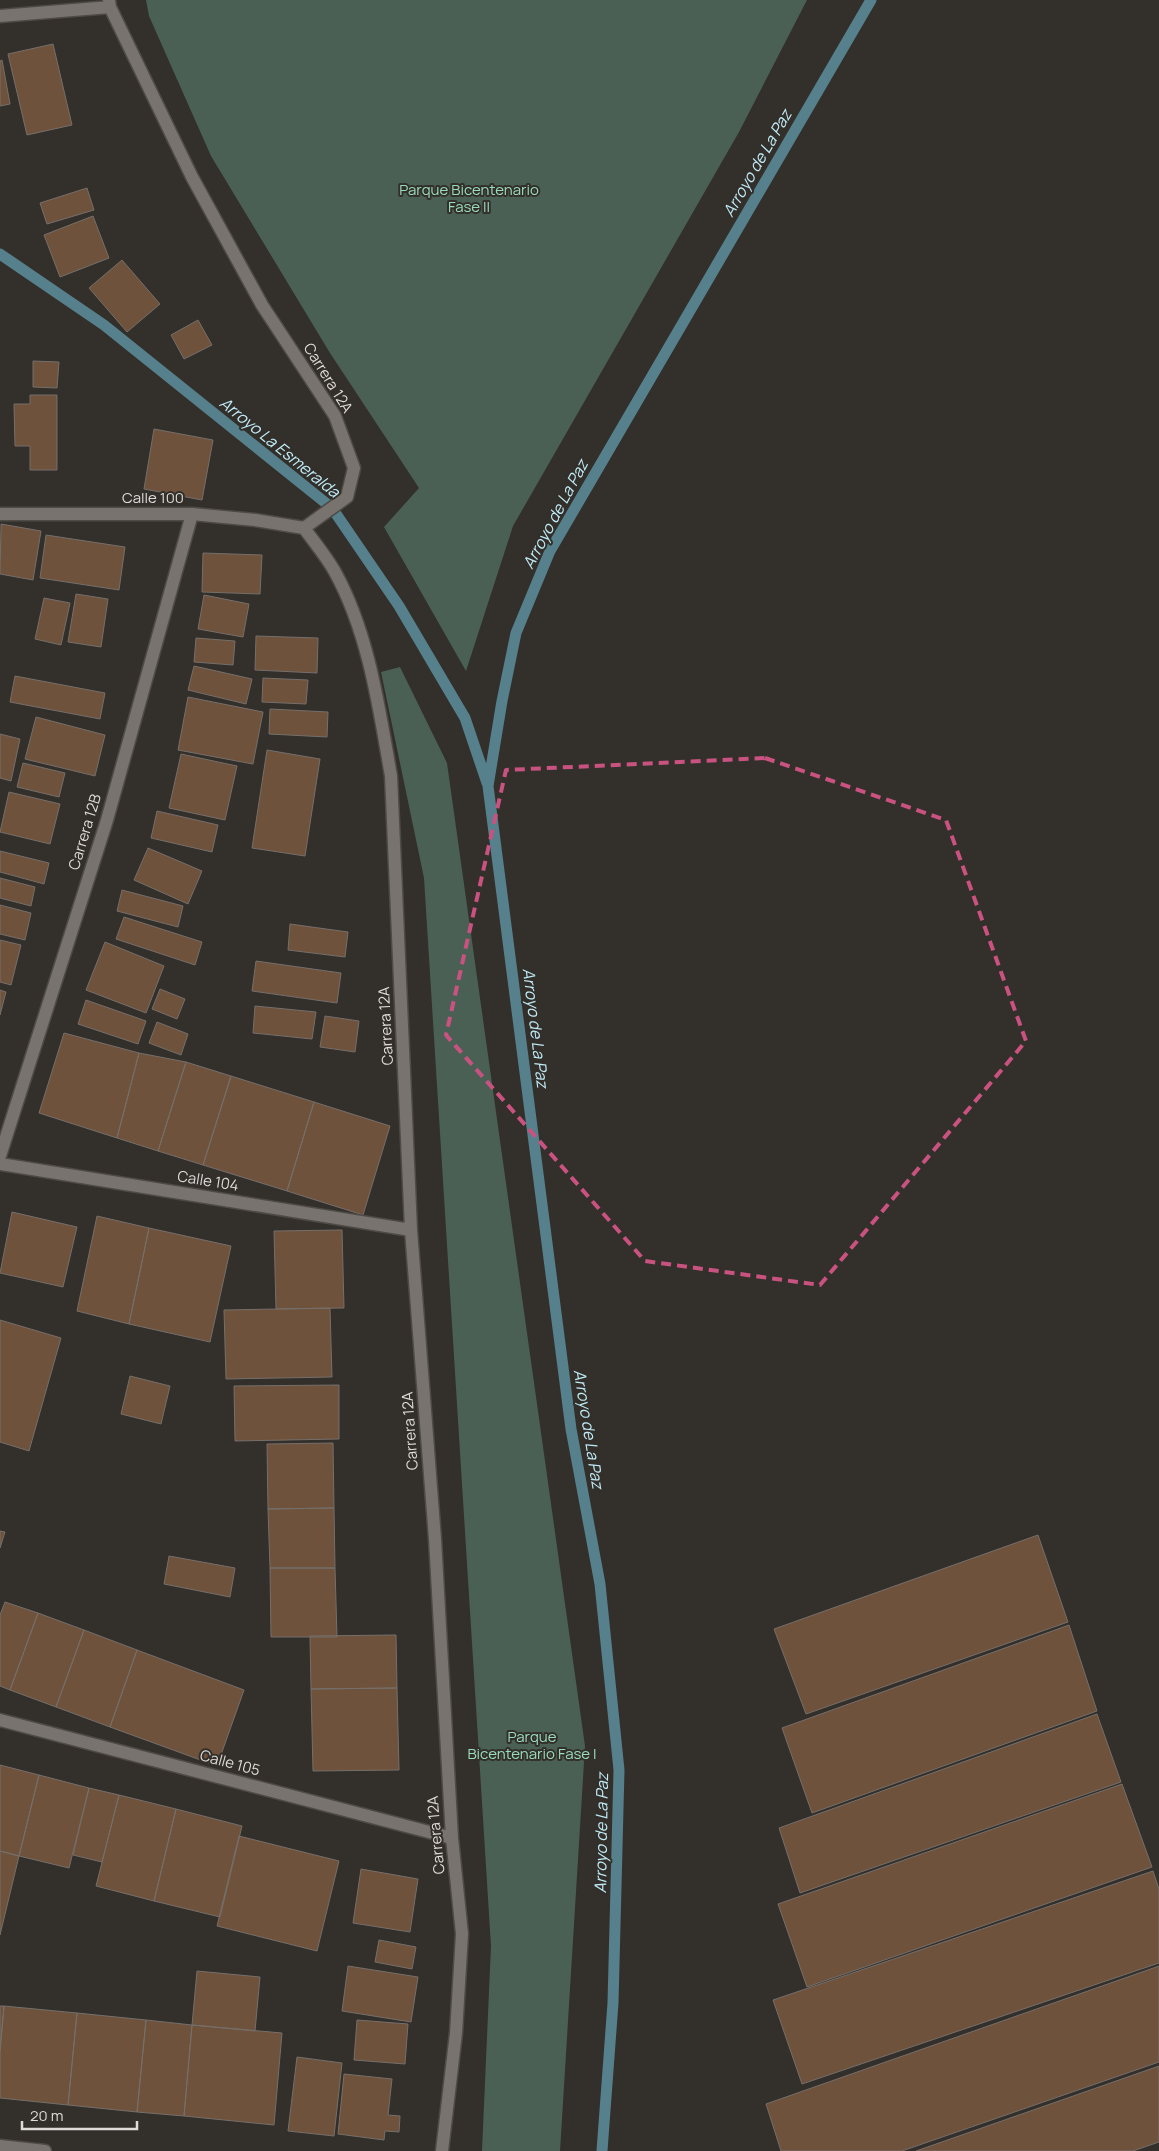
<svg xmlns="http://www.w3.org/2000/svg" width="1159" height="2151" font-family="Manrope,sans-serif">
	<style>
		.green { fill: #4a6055 }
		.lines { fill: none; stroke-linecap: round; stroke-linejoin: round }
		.stream { stroke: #55808c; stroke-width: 11 }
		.building { fill: #6f523c; stroke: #756f6b }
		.minor-casing { stroke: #4e4a46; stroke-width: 15 }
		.minor { stroke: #78736e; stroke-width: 12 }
		.marked { fill: none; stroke: #ca5280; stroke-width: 4; stroke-dasharray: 10 6; stroke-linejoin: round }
		.labels { text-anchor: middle; stroke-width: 4; stroke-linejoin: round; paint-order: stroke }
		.park-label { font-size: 15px; fill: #99dcbc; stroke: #332f2a }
		.street-label { font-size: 15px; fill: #dedbd8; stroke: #332f2a }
		.water-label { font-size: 16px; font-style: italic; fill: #c0ecf8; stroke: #332f2a }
	</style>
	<rect width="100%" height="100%" fill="#332f2a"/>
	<!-- green -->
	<path class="green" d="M 146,0 L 807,0 L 739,132 L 513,526 L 466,671 L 384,527 L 419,488 L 330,353 L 211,156 L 149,16 Z
		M 400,667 L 447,763 L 585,1746 L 560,2151 L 482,2151 L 491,1946 L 424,878 L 381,672 Z"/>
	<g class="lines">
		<!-- stream -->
		<path class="stream" d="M 0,254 L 104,325 L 332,508 L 399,606 L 465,718 L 487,783
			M 602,2151 L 613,2003 L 619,1770 L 600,1584 L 571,1429 L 488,786 L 502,701 L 516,633 L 550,551 L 871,0"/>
	</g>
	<!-- building -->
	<path class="building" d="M 53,44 L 72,125 L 27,135 L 8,54 Z
		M 2,60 L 10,104 L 0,106 L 0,61 Z
		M 87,188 L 94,210 L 47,224 L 40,203 Z
		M 93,216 L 109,258 L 60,277 L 44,235 Z
		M 122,260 L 160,304 L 127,332 L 89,288 Z
		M 198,320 L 212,345 L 184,359 L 171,335 Z
		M 33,361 L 59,362 L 57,388 L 33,387 Z
		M 30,395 L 57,395 L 57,470 L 30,470 L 30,446 L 15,446 L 14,404 L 30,404 Z
		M 154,429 L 213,440 L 202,500 L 144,489 Z
		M 1,524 L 41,531 L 33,580 L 0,574 Z
		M 46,535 L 125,547 L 119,590 L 40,578 Z
		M 203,553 L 262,555 L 260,594 L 202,592 Z
		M 76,594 L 108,599 L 101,647 L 68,642 Z
		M 204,595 L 249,604 L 243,637 L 198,629 Z
		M 44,598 L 70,603 L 61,645 L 35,639 Z
		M 256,636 L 318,638 L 317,673 L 255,670 Z
		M 196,638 L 235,641 L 233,665 L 194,662 Z
		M 194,666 L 252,679 L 246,704 L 188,690 Z
		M 15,676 L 105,693 L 100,719 L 10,702 Z
		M 263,678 L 308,680 L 306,704 L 262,702 Z
		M 188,697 L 263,712 L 253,764 L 178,750 Z
		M 270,709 L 328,712 L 327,737 L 269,734 Z
		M 36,717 L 105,735 L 95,776 L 25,759 Z
		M 0,734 L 20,739 L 11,781 L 0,778 Z
		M 267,750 L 320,759 L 305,856 L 252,848 Z
		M 181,754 L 237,766 L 225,820 L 169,808 Z
		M 23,763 L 65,773 L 59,797 L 17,787 Z
		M 9,792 L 60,804 L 50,844 L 0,832 Z
		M 157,811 L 218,825 L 212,852 L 151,838 Z
		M 148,848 L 202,871 L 188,904 L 134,880 Z
		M 0,851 L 49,863 L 44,884 L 0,872 Z
		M 0,878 L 35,887 L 31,906 L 0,898 Z
		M 122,890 L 183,906 L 178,927 L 117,911 Z
		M 0,905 L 31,913 L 25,940 L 0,934 Z
		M 124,917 L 202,942 L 195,965 L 116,939 Z
		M 290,924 L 348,932 L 345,957 L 288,950 Z
		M 0,940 L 21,945 L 11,985 L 0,982 Z
		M 105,942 L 164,966 L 146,1013 L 86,990 Z
		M 256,961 L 341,973 L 337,1003 L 252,991 Z
		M 160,989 L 185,999 L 177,1019 L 152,1009 Z
		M 0,990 L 6,992 L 0,1015 Z
		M 86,1000 L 146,1021 L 138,1044 L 78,1024 Z
		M 255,1006 L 316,1012 L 312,1039 L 253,1033 Z
		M 325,1016 L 359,1021 L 355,1052 L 320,1047 Z
		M 157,1022 L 188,1034 L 181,1055 L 149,1043 Z
		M 64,1033 L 139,1053 L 117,1138 L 39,1113 Z
		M 139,1053 L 186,1062 L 158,1151 L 117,1138 Z
		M 186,1062 L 231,1076 L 203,1165 L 158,1151 Z
		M 231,1076 L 314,1102 L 287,1191 L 203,1165 Z
		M 314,1102 L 390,1126 L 363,1215 L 287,1191 Z
		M 12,1212 L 77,1227 L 63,1287 L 0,1273 Z
		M 97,1216 L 149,1228 L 129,1324 L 77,1311 Z
		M 149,1228 L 231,1246 L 210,1342 L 129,1324 Z
		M 342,1230 L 344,1308 L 276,1309 L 274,1231 Z
		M 330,1308 L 332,1377 L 226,1379 L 224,1310 Z
		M 0,1320 L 61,1338 L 29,1451 L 0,1442 Z
		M 130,1376 L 170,1386 L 161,1424 L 121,1414 Z
		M 339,1385 L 339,1439 L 235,1441 L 234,1386 Z
		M 333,1443 L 334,1508 L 268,1509 L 267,1444 Z
		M 334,1508 L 335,1568 L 270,1568 L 268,1509 Z
		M 0,1531 L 5,1532 L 0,1548 Z
		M 1038,1535 L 1068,1622 L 806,1714 L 774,1629 Z
		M 169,1556 L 235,1568 L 230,1597 L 164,1584 Z
		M 270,1568 L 335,1568 L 337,1637 L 271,1637 Z
		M 5,1602 L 38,1613 L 10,1690 L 0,1686 L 0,1615 Z
		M 38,1613 L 84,1630 L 56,1707 L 10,1690 Z
		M 1069,1625 L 1097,1711 L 812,1813 L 782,1728 Z
		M 84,1630 L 137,1650 L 110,1727 L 56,1707 Z
		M 396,1635 L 397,1688 L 311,1689 L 310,1636 Z
		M 137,1650 L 244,1690 L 217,1766 L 110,1727 Z
		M 397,1688 L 399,1770 L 313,1771 L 311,1689 Z
		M 1097,1714 L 1121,1782 L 800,1893 L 779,1828 Z
		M 0,1765 L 39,1775 L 19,1856 L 0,1851 Z
		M 39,1775 L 89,1788 L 69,1868 L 19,1856 Z
		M 1122,1784 L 1152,1867 L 807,1987 L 778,1904 Z
		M 89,1788 L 119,1795 L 102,1862 L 73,1855 Z
		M 119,1795 L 176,1809 L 154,1901 L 96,1886 Z
		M 176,1809 L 242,1826 L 220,1917 L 154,1901 Z
		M 239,1836 L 339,1861 L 317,1951 L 217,1926 Z
		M 0,1851 L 19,1856 L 0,1935 Z
		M 361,1869 L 418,1879 L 410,1932 L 353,1923 Z
		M 1153,1871 L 1159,1889 L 1159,1963 L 802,2084 L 773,2000 Z
		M 379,1940 L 416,1947 L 412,1969 L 375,1962 Z
		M 348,1966 L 418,1977 L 411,2022 L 342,2011 Z
		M 1159,1966 L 1159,2062 L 902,2151 L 781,2151 L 766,2104 Z
		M 197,1971 L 260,1977 L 255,2031 L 192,2025 Z
		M 0,2006 L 4,2006 L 0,2051 Z
		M 4,2006 L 77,2013 L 68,2105 L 0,2098 L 0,2051 Z
		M 77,2013 L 146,2020 L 137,2112 L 68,2105 Z
		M 146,2020 L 192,2025 L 184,2116 L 137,2112 Z
		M 357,2020 L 408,2024 L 405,2064 L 354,2060 Z
		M 192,2025 L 282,2033 L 274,2125 L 184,2116 Z
		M 297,2057 L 342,2063 L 334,2136 L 288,2131 Z
		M 1159,2066 L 1159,2142 L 1133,2151 L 916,2151 Z
		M 344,2074 L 392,2079 L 388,2115 L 400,2116 L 399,2132 L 385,2131 L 384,2140 L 338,2134 Z"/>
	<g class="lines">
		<!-- minor casing -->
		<g class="minor-casing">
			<path id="minor" d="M 109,0 L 110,7 L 192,177 L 262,305 L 335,416 L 354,468 L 347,497 L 304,528
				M 0,16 L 110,7
				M 0,514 L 192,514 L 255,520 L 304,528
				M 304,528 C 314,542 326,556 335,572 C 369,634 379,708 391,776 L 411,1230 L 435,1539 L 452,1838 L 462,1934 L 456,2033 L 442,2151
				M 0,1156 L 107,820 L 192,514
				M 0,1164 L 411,1230
				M 0,1720 L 452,1838
				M 0,2146 L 45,2151"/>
		</g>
		<!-- minor -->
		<use href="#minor" class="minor"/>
	</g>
	<!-- marked area -->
	<path class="marked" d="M 765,758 L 946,820 L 1026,1041 L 820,1285 L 645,1261 L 446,1035 L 506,770 Z"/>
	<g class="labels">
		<!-- park labels -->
		<g class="park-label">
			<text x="469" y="195">Parque Bicentenario<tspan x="469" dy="17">Fase II</tspan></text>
			<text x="532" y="1742">Parque<tspan x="532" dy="17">Bicentenario Fase I</tspan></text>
		</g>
		<!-- street labels -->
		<g class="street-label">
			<text transform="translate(328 378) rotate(58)" y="5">Carrera 12A</text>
			<text x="153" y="503">Calle 100</text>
			<text transform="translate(85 832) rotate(-73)" y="5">Carrera 12B</text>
			<text transform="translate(386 1026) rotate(-93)" y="5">Carrera 12A</text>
			<text transform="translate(208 1181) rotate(9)" y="5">Calle 104</text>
			<text transform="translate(410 1431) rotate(-94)" y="5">Carrera 12A</text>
			<text transform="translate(230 1763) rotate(15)" y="5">Calle 105</text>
			<text transform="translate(436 1835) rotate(-95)" y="5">Carrera 12A</text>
		</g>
		<!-- water labels -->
		<g class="water-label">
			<text transform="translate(757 163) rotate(-60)" y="6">Arroyo de La Paz</text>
			<text transform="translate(280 447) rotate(39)" y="6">Arroyo La Esmeralda</text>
			<text transform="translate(555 514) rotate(-62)" y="6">Arroyo de La Paz</text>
			<text transform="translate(536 1028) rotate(83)" y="6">Arroyo de La Paz</text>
			<text transform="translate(589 1429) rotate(81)" y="6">Arroyo de La Paz</text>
			<text transform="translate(601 1833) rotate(-89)" y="6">Arroyo de La Paz</text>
		</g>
	</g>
	<!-- scale -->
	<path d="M22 2121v8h115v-8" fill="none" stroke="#dedbd8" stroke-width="2.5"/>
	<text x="30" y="2121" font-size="15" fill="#dedbd8" stroke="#332f2a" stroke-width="4" paint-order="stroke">20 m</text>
</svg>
